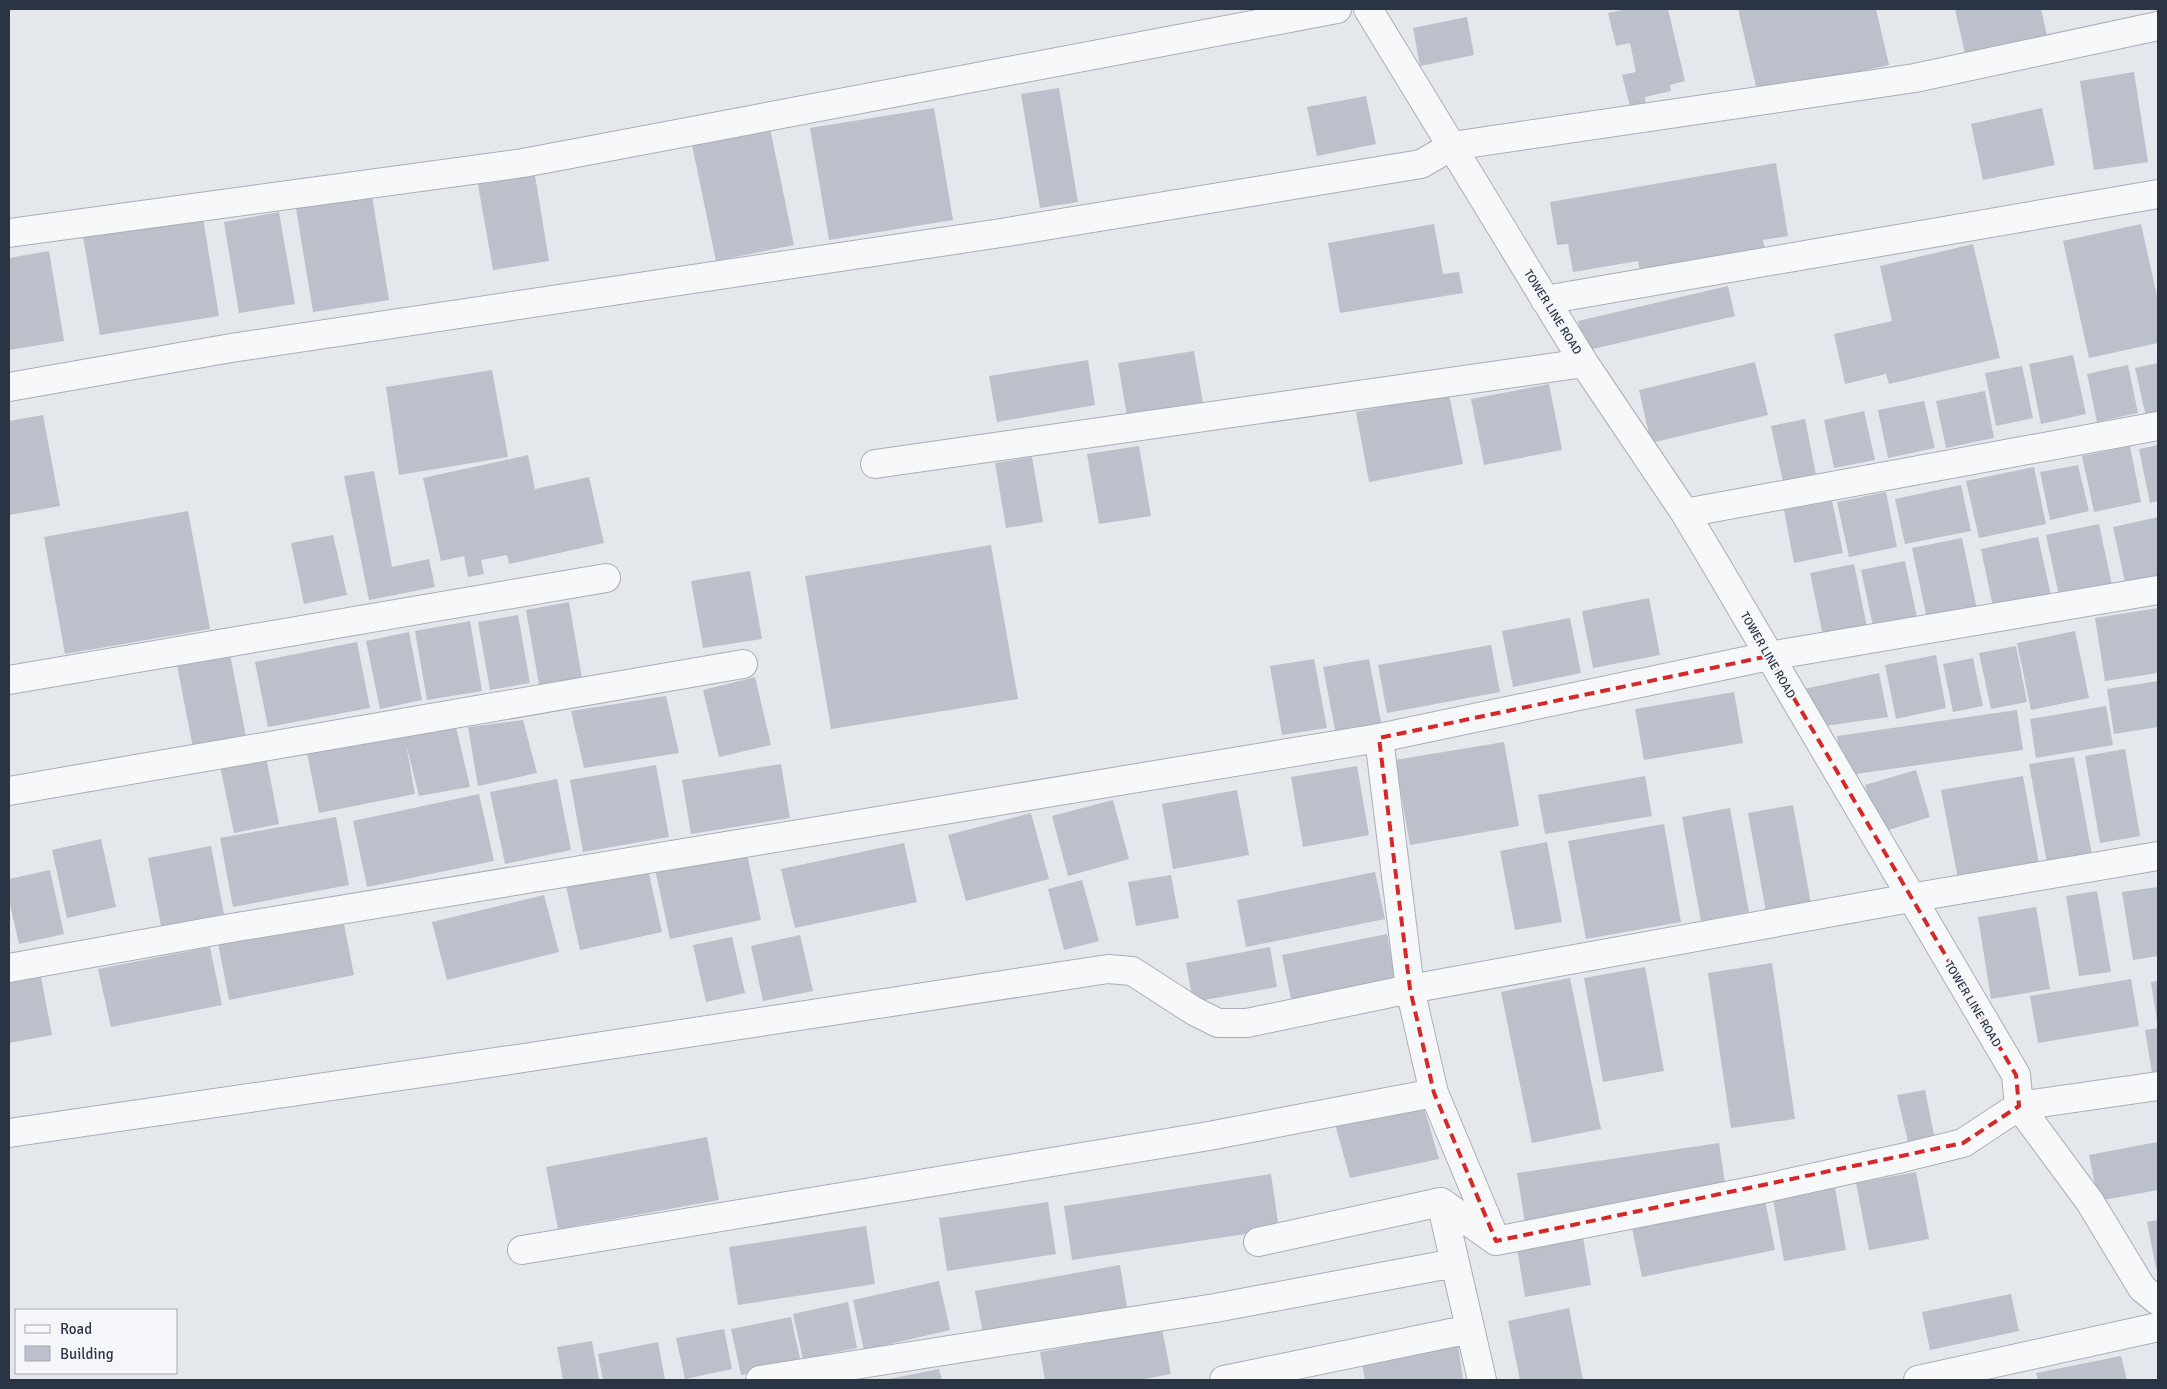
<svg xmlns="http://www.w3.org/2000/svg" width="2167" height="1389" font-family="Signika,sans-serif">
	<style>
		.building { fill: #bbc0ca }
		.lines { fill: none; stroke-linecap: round; stroke-linejoin: round }
		.minor-casing { stroke: #a9aeb7; stroke-width: 30 }
		.minor { stroke: #f7f8fa; stroke-width: 28 }
		.marked { fill: none; stroke: #d62828; stroke-width: 4; stroke-dasharray: 10 6; stroke-linejoin: round }
		.labels { text-anchor: middle; stroke-width: 4.5; stroke-linejoin: round; paint-order: stroke }
		.street-label { font-size: 12px; fill: #2b3445; stroke: #f4f6f9 }
	</style>
	<rect width="100%" height="100%" fill="#e4e7ec"/>
	<!-- building -->
	<path class="building" d="M 1628,9 L 1668,9 L 1685,81 L 1670,85 L 1671,91 L 1645,97 L 1646,103 L 1630,106 L 1622,75 L 1636,72 L 1630,43 L 1616,46 L 1608,13 Z
		M 1738,9 L 1876,9 L 1889,65 L 1758,95 Z
		M 1955,9 L 2041,9 L 2048,40 L 1966,58 Z
		M 1467,17 L 1474,55 L 1420,66 L 1413,28 Z
		M 2134,72 L 2148,162 L 2094,170 L 2080,81 Z
		M 1059,88 L 1078,202 L 1040,208 L 1021,94 Z
		M 1366,96 L 1376,144 L 1317,156 L 1307,107 Z
		M 934,108 L 953,220 L 829,240 L 810,128 Z
		M 2042,108 L 2055,165 L 1983,180 L 1971,124 Z
		M 769,123 L 794,245 L 716,261 L 691,140 Z
		M 1776,163 L 1788,236 L 1763,240 L 1765,249 L 1640,271 L 1638,261 L 1573,272 L 1568,244 L 1557,245 L 1550,202 Z
		M 534,169 L 549,261 L 493,270 L 477,179 Z
		M 372,196 L 389,300 L 313,312 L 296,208 Z
		M 202,212 L 219,316 L 100,335 L 82,231 Z
		M 279,212 L 295,304 L 239,313 L 224,222 Z
		M 1434,224 L 1443,274 L 1459,272 L 1463,293 L 1340,313 L 1328,243 Z
		M 2141,224 L 2158,300 L 2158,343 L 2089,358 L 2063,241 Z
		M 1973,244 L 2000,358 L 1889,384 L 1886,374 L 1845,384 L 1834,334 L 1892,321 L 1880,266 Z
		M 49,251 L 64,341 L 9,350 L 9,258 Z
		M 1728,286 L 1735,316 L 1584,351 L 1578,321 Z
		M 1194,351 L 1203,403 L 1127,416 L 1118,363 Z
		M 2073,355 L 2086,414 L 2041,424 L 2029,364 Z
		M 1088,360 L 1095,405 L 997,422 L 989,376 Z
		M 1755,362 L 1768,415 L 1651,443 L 1639,390 Z
		M 2158,363 L 2158,419 L 2147,421 L 2135,368 Z
		M 2128,365 L 2138,413 L 2097,422 L 2087,374 Z
		M 2022,366 L 2033,418 L 1996,426 L 1985,373 Z
		M 492,370 L 508,457 L 399,475 L 386,387 Z
		M 1549,384 L 1562,450 L 1484,465 L 1471,399 Z
		M 1985,391 L 1994,438 L 1946,448 L 1936,401 Z
		M 1449,394 L 1463,464 L 1369,482 L 1356,412 Z
		M 1924,401 L 1935,448 L 1888,458 L 1878,410 Z
		M 1864,411 L 1875,460 L 1834,468 L 1824,420 Z
		M 43,415 L 60,506 L 9,515 L 9,421 Z
		M 1805,419 L 1816,475 L 1783,482 L 1771,426 Z
		M 2158,445 L 2158,501 L 2150,503 L 2139,449 Z
		M 1139,446 L 1151,516 L 1099,524 L 1087,454 Z
		M 2130,446 L 2141,502 L 2094,512 L 2082,456 Z
		M 528,455 L 535,489 L 589,477 L 604,543 L 509,564 L 507,555 L 481,560 L 484,574 L 468,577 L 464,556 L 441,561 L 423,478 Z
		M 1032,457 L 1043,522 L 1006,528 L 995,463 Z
		M 2078,465 L 2089,511 L 2050,520 L 2040,472 Z
		M 2034,467 L 2046,524 L 1979,538 L 1966,481 Z
		M 374,471 L 392,567 L 429,559 L 435,587 L 369,600 L 344,476 Z
		M 1961,485 L 1971,531 L 1905,544 L 1895,499 Z
		M 1886,492 L 1897,547 L 1849,557 L 1837,502 Z
		M 1832,501 L 1843,553 L 1794,563 L 1784,510 Z
		M 188,511 L 210,629 L 65,654 L 44,537 Z
		M 2158,517 L 2158,584 L 2127,591 L 2113,527 Z
		M 2099,524 L 2113,590 L 2060,600 L 2046,535 Z
		M 333,535 L 347,595 L 304,604 L 291,543 Z
		M 2038,537 L 2052,600 L 1994,612 L 1981,549 Z
		M 1962,538 L 1978,614 L 1928,624 L 1912,548 Z
		M 991,545 L 1018,699 L 831,729 L 805,576 Z
		M 1905,561 L 1917,617 L 1873,626 L 1861,570 Z
		M 1854,564 L 1867,627 L 1823,636 L 1810,573 Z
		M 750,571 L 762,639 L 703,648 L 691,581 Z
		M 1649,598 L 1660,655 L 1593,668 L 1582,611 Z
		M 569,602 L 582,678 L 539,685 L 526,610 Z
		M 2158,608 L 2158,673 L 2105,681 L 2095,618 Z
		M 518,615 L 530,683 L 490,690 L 478,622 Z
		M 1570,618 L 1581,673 L 1513,687 L 1502,631 Z
		M 470,621 L 482,691 L 427,700 L 415,631 Z
		M 2075,631 L 2089,698 L 2031,710 L 2017,643 Z
		M 409,632 L 422,700 L 380,709 L 366,641 Z
		M 357,642 L 370,708 L 268,727 L 255,662 Z
		M 1491,645 L 1500,692 L 1387,713 L 1378,665 Z
		M 2016,646 L 2027,702 L 1991,709 L 1979,653 Z
		M 230,654 L 246,737 L 193,748 L 177,665 Z
		M 1936,655 L 1946,708 L 1896,719 L 1885,665 Z
		M 1973,658 L 1983,706 L 1953,712 L 1943,664 Z
		M 1314,659 L 1327,728 L 1282,735 L 1270,666 Z
		M 1369,659 L 1382,727 L 1336,735 L 1323,667 Z
		M 1879,673 L 1888,717 L 1818,727 L 1799,690 Z
		M 755,677 L 771,745 L 719,757 L 703,690 Z
		M 2158,681 L 2158,727 L 2114,734 L 2107,689 Z
		M 1734,692 L 1743,743 L 1644,760 L 1635,709 Z
		M 666,696 L 679,753 L 584,768 L 571,711 Z
		M 2106,706 L 2113,745 L 2036,758 L 2030,719 Z
		M 2017,710 L 2023,750 L 1842,776 L 1837,736 Z
		M 523,720 L 537,773 L 478,786 L 468,727 Z
		M 456,727 L 470,787 L 419,796 L 406,744 L 415,794 L 319,813 L 307,753 Z
		M 1504,742 L 1519,826 L 1410,845 L 1395,760 Z
		M 2125,749 L 2140,836 L 2100,843 L 2085,756 Z
		M 265,751 L 279,824 L 234,833 L 219,761 Z
		M 2074,757 L 2094,866 L 2049,874 L 2029,764 Z
		M 781,764 L 790,818 L 691,834 L 682,780 Z
		M 656,765 L 669,837 L 583,852 L 570,780 Z
		M 1357,766 L 1369,835 L 1303,847 L 1291,777 Z
		M 1916,770 L 1930,817 L 1879,833 L 1865,785 Z
		M 1645,776 L 1652,816 L 1545,834 L 1538,795 Z
		M 2023,776 L 2040,869 L 1959,884 L 1941,790 Z
		M 557,779 L 571,850 L 505,864 L 490,792 Z
		M 1237,790 L 1249,855 L 1173,869 L 1162,804 Z
		M 479,794 L 494,861 L 367,887 L 353,821 Z
		M 1113,800 L 1129,859 L 1068,876 L 1052,816 Z
		M 1793,805 L 1811,904 L 1766,912 L 1748,813 Z
		M 1730,808 L 1749,912 L 1701,921 L 1682,817 Z
		M 1031,813 L 1049,879 L 966,901 L 948,835 Z
		M 336,817 L 349,885 L 233,907 L 220,838 Z
		M 1664,824 L 1681,922 L 1586,939 L 1568,841 Z
		M 101,839 L 116,907 L 67,918 L 52,850 Z
		M 1547,842 L 1562,922 L 1515,930 L 1500,851 Z
		M 904,843 L 917,902 L 795,928 L 781,869 Z
		M 211,846 L 224,914 L 161,926 L 148,858 Z
		M 746,849 L 761,920 L 670,939 L 655,869 Z
		M 648,869 L 662,932 L 580,950 L 566,886 Z
		M 50,870 L 64,934 L 19,944 L 9,900 L 9,879 Z
		M 1375,872 L 1385,919 L 1246,947 L 1237,900 Z
		M 1171,875 L 1179,918 L 1136,926 L 1128,882 Z
		M 1082,880 L 1099,941 L 1064,950 L 1048,889 Z
		M 2158,887 L 2158,956 L 2133,960 L 2122,892 Z
		M 2097,891 L 2111,972 L 2079,976 L 2066,896 Z
		M 544,895 L 559,952 L 447,980 L 432,922 Z
		M 2036,907 L 2050,989 L 1991,999 L 1978,917 Z
		M 342,914 L 354,975 L 229,1000 L 217,938 Z
		M 1387,934 L 1396,984 L 1292,1004 L 1282,955 Z
		M 800,935 L 813,991 L 763,1001 L 751,946 Z
		M 732,937 L 745,993 L 706,1002 L 693,945 Z
		M 210,947 L 222,1005 L 111,1027 L 98,969 Z
		M 1270,947 L 1277,987 L 1193,1002 L 1186,963 Z
		M 1772,963 L 1795,1119 L 1731,1128 L 1708,973 Z
		M 1645,967 L 1664,1071 L 1603,1082 L 1584,978 Z
		M 41,977 L 52,1035 L 9,1043 L 9,983 Z
		M 1570,978 L 1601,1129 L 1532,1143 L 1501,992 Z
		M 2131,979 L 2139,1026 L 2038,1043 L 2030,996 Z
		M 2158,981 L 2158,1021 L 2157,1021 L 2151,982 Z
		M 2158,1028 L 2158,1078 L 2153,1079 L 2145,1030 Z
		M 1925,1090 L 1935,1140 L 1909,1146 L 1897,1095 Z
		M 1423,1104 L 1439,1159 L 1350,1178 L 1335,1124 Z
		M 707,1137 L 719,1200 L 558,1229 L 546,1167 Z
		M 2157,1142 L 2158,1190 L 2098,1201 L 2089,1155 Z
		M 1719,1143 L 1726,1190 L 1525,1223 L 1517,1173 Z
		M 1916,1172 L 1929,1239 L 1869,1250 L 1856,1183 Z
		M 1271,1174 L 1279,1229 L 1072,1260 L 1064,1206 Z
		M 1835,1188 L 1846,1250 L 1784,1261 L 1773,1199 Z
		M 1764,1195 L 1775,1250 L 1642,1277 L 1631,1223 Z
		M 1048,1202 L 1056,1254 L 947,1271 L 939,1218 Z
		M 2158,1220 L 2158,1268 L 2156,1268 L 2147,1222 Z
		M 866,1226 L 875,1284 L 738,1305 L 729,1247 Z
		M 1582,1231 L 1591,1285 L 1525,1297 L 1516,1242 Z
		M 1120,1265 L 1128,1313 L 984,1339 L 975,1291 Z
		M 939,1281 L 950,1330 L 864,1350 L 853,1300 Z
		M 2011,1294 L 2019,1331 L 1930,1350 L 1922,1312 Z
		M 848,1302 L 857,1348 L 803,1359 L 793,1314 Z
		M 1569,1308 L 1583,1380 L 1520,1380 L 1508,1321 Z
		M 791,1317 L 801,1363 L 741,1375 L 731,1329 Z
		M 1161,1324 L 1171,1374 L 1139,1380 L 1045,1380 L 1040,1352 L 1122,1337 L 1121,1332 Z
		M 724,1329 L 732,1369 L 685,1379 L 676,1338 Z
		M 592,1341 L 599,1380 L 563,1380 L 557,1347 Z
		M 658,1342 L 665,1380 L 603,1380 L 598,1354 Z
		M 1458,1344 L 1463,1380 L 1365,1380 L 1361,1357 Z
		M 2121,1356 L 2127,1380 L 2038,1380 L 2036,1373 Z
		M 939,1369 L 942,1380 L 889,1380 L 889,1379 Z"/>
	<g class="lines">
		<!-- minor casing -->
		<g class="minor-casing">
			<path id="minor" d="M 1368,9 L 1584,363 L 1685,513 L 1715,563 L 2016,1075 L 2019,1106 L 2090,1202 L 2142,1288 L 2158,1301
				M 9,233 L 523,163 L 1337,9
				M 1545,300 L 2158,194
				M 9,387 L 231,348 L 1001,233 L 1421,164 L 1452,146 L 1915,78 L 2158,26
				M 875,464 L 1584,363
				M 1685,513 L 2158,426
				M 9,680 L 606,578
				M 9,791 L 743,664
				M 9,968 L 231,928 L 1379,738 L 1769,656 L 2158,590
				M 9,1133 L 517,1059 L 1108,969 L 1132,971 L 1194,1011 L 1218,1023 L 1247,1023 L 1410,989 L 1910,898 L 2158,856
				M 1441,1202 L 1482,1380
				M 1496,1241 L 1762,1189 L 1902,1158 L 1963,1143 L 2019,1106 L 2158,1086
				M 1258,1242 L 1441,1202 L 1496,1241 L 1434,1093 L 1410,989 L 1379,738
				M 522,1250 L 1209,1136 L 1434,1093
				M 760,1380 L 1215,1308 L 1455,1263
				M 1224,1380 L 1470,1329
				M 1918,1380 L 2158,1327"/>
		</g>
		<!-- minor -->
		<use href="#minor" class="minor"/>
	</g>
	<!-- marked area -->
	<path class="marked" d="M 1769,656 L 2016,1075 L 2019,1106 L 1963,1143 L 1496,1241 L 1434,1093 L 1410,989 L 1379,738 Z"/>
	<g class="labels">
		<!-- street labels -->
		<g class="street-label">
			<text transform="translate(1553 312) rotate(58)" y="4">TOWER LINE ROAD</text>
			<text transform="translate(1768 655) rotate(60)" y="4">TOWER LINE ROAD</text>
			<text transform="translate(1973 1004) rotate(59)" y="4">TOWER LINE ROAD</text>
		</g>
	</g>
	<!-- border -->
	<rect width="2167" height="1389" fill="none" stroke="#2b3445" stroke-width="20"/>
	<!-- legend -->
	<rect x="15" y="1309" width="162" height="65" fill="#f4f6f9" stroke="#a4a8b1"/>
	<rect x="25" y="1325" width="25" height="8" fill="#f7f8fa" stroke="#a4a8b1"/>
	<text x="60" y="1334" font-size="15" fill="#2b3445">Road</text>
	<rect x="25" y="1346" width="25" height="15" fill="#bbc0ca" stroke="#a4a8b1"/>
	<text x="60" y="1359" font-size="15" fill="#2b3445">Building</text>
</svg>
